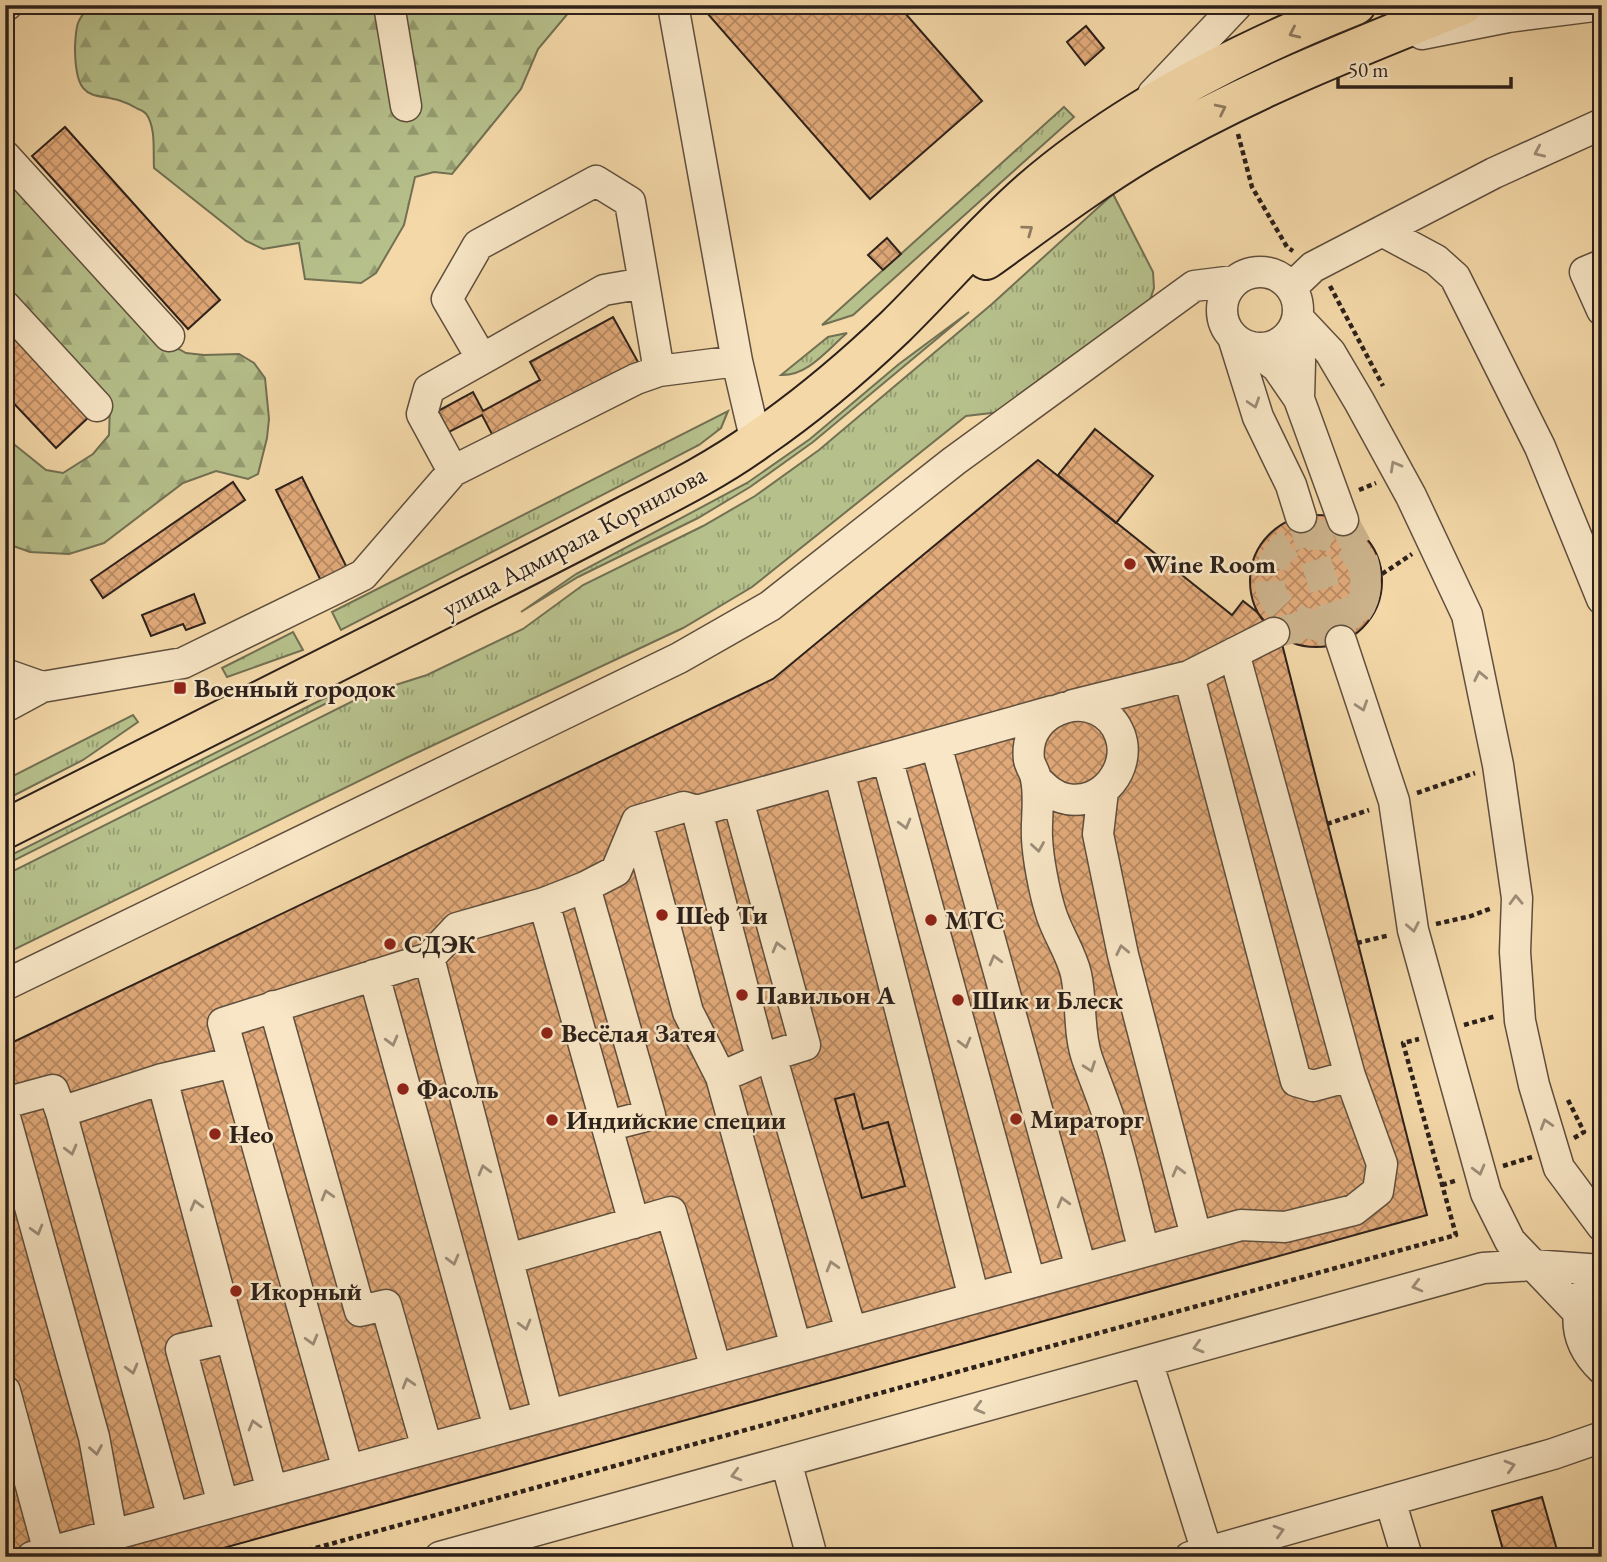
<svg xmlns="http://www.w3.org/2000/svg" width="1607" height="1562" font-family="'EB Garamond',serif">
	<style>
		.grass { fill: url(#grass-tufts); stroke: #727053; stroke-width: 2 }
		.forest { fill: url(#forest-firs); stroke: #727053; stroke-width: 2 }
		.building { fill: url(#building-cross-hatch); stroke: #2d211b; stroke-width: 2 }
		.lines { fill: none; stroke-linecap: round; stroke-linejoin: round }
		.minor-tunnel { stroke: #ccb38c; stroke-width: 30; stroke-dasharray: 30 15; stroke-linecap: butt }
		.minor-casing { stroke: #5f4f3e; stroke-width: 33 }
		.major-casing { stroke: #2d211b; stroke-width: 42 }
		.path { stroke: #2d211b; stroke-width: 4.5; stroke-dasharray: 5 3.5; stroke-linecap: butt }
		.minor { stroke: #f8e6c6; stroke-width: 30 }
		.major { stroke: #f4d8a8; stroke-width: 38 }
		.oneway { stroke: #907c62 }
		.oneway2 { stroke: #9d8d79 }
		.poi-dot { fill: #8f2418; stroke: #f8e6c6; stroke-width: 2.5 }
		.labels { text-anchor: middle; stroke-width: 5; stroke-linejoin: round; paint-order: stroke }
		.street-label { font-size: 26px; fill: #2d211b; stroke: #f8e6c6 }
		.poi-label { font-size: 26px; font-weight: bold; fill: #2d211b; stroke: #f8e6c6; text-anchor: start }
	</style>
	<defs>
		<pattern id="grass-tufts" width="24" height="20" patternUnits="userSpaceOnUse" patternTransform="scale(1.75)"><rect width="24" height="20" fill="#b6c08b"/><path d="M3 7l-1-3M5 7V3M7 7l1-3M15 17l-1-3M17 17v-4M19 17l1-3" fill="none" stroke="#949c71"/></pattern>
		<pattern id="forest-firs" width="22" height="20" patternUnits="userSpaceOnUse" patternTransform="scale(1.75)"><rect width="22" height="20" fill="#b6c08b"/><path d="M5 1l3.5 6h-7zM16 11l3.5 6h-7z" fill="#949c71"/></pattern>
		<pattern id="building-cross-hatch" width="8" height="8" patternUnits="userSpaceOnUse" patternTransform="scale(1.75)"><rect width="8" height="8" fill="#e2aa7a"/><path d="M0 0l8 8M0 8l8-8" fill="none" stroke="#b88a63"/></pattern>
	</defs>
	<rect width="100%" height="100%" fill="#f4d8a8"/>
	<filter id="stains"><feTurbulence type="fractalNoise" baseFrequency=".00286" numOctaves="4"/><feColorMatrix values="0 0 0 0 .2 0 0 0 0 .09 0 0 0 0 .02 0 0 0 .5 -.17"/></filter>
	<radialGradient id="worn" r=".72"><stop offset=".6" stop-color="#630" stop-opacity="0"/><stop offset="1" stop-color="#630" stop-opacity=".3"/></radialGradient>
	<!-- grass -->
	<path class="grass" d="M 1064,107 L 1074,117 L 853,315 L 822,325 Z
		M 1113,194 L 1153,272 L 1154,288 L 1150,300 L 1000,412 L 966,416 L 752,587 L 683,628 L 406,758 L 5,954 L 5,875 L 367,694 L 427,675 L 523,629 L 583,585 L 703,526 L 755,496 L 819,450 L 992,304 Z
		M 969,312 L 813,442 L 750,487 L 698,518 L 578,577 L 521,612 L 576,574 L 747,483 L 810,439 L 899,364 Z
		M 847,333 C 828,349 808,376 781,375 L 828,337 Z
		M 728,411 L 721,428 L 699,445 L 341,630 L 332,612 Z
		M 293,632 L 303,650 L 227,677 L 222,668 Z
		M 327,697 L 329,702 L 5,865 L 5,858 Z
		M 133,715 L 138,722 L 83,760 L 5,800 L 5,780 Z"/>
	<!-- forest -->
	<path class="forest" d="M 92,5 L 575,5 L 538,49 L 521,89 L 452,174 L 434,172 L 415,177 L 404,225 L 376,273 L 361,283 L 305,279 L 299,243 L 263,249 L 246,241 L 154,168 C 153,152 156,129 147,115 C 145,112 141,110 138,109 C 101,85 75,115 75,47 C 76,26 76,19 92,5 Z
		M 5,171 L 154,335 L 186,353 L 204,355 L 239,354 L 254,363 L 265,378 L 269,419 L 267,438 L 258,474 L 248,479 L 216,471 L 183,483 L 104,543 L 69,554 L 30,552 L 5,543 L 5,437 L 46,470 L 63,473 L 93,454 L 109,435 L 110,406 L 5,292 Z"/>
	<!-- building -->
	<path class="building" d="M 700,5 L 898,5 L 982,101 L 870,199 Z
		M 1086,26 L 1104,48 L 1085,65 L 1067,42 Z
		M 65,127 L 220,300 L 188,329 L 32,156 Z
		M 887,238 L 901,254 L 883,270 L 868,255 Z
		M 613,317 L 638,362 L 494,438 L 482,415 L 449,432 L 438,411 L 473,392 L 483,411 L 540,380 L 530,362 Z
		M 5,324 L 91,415 L 56,448 L 5,394 Z
		M 1095,429 L 1153,476 L 1116,523 L 1058,475 Z
		M 1038,460 L 1232,615 L 1243,601 L 1257,612 L 1274,633 L 1280,636 L 1427,1215 L 191,1557 L 5,1557 L 5,1046 L 773,679 Z
		M 302,477 L 351,576 L 325,589 L 276,490 Z
		M 233,482 L 245,500 L 103,598 L 91,580 Z
		M1250 581a66 66 0 1 1 132 0a66 66 0 1 1-132 0Z
		M 194,594 L 205,623 L 186,630 L 183,624 L 151,636 L 142,615 Z
		M 854,1094 L 863,1129 L 888,1122 L 905,1186 L 862,1198 L 835,1099 Z
		M 1542,1497 L 1559,1557 L 1505,1557 L 1492,1511 Z"/>
	<g class="lines">
		<!-- minor-tunnel -->
		<path class="minor-tunnel" d="M 1302,517 L 1341,640
			M 1274,633 C 1282,631 1292,628 1300,628 C 1312,628 1320,632 1332,629 C 1388,610 1370,529 1311,535 C 1299,536 1286,544 1279,553 C 1241,605 1327,655 1358,604 C 1364,592 1367,581 1365,568 C 1362,552 1350,535 1343,520"/>
		<!-- minor casing -->
		<g class="minor-casing">
			<path id="minor" d="M 389,5 L 406,106
				M 673,5 L 737,361 L 756,442
				M 5,6 L 7,5
				M 1422,34 L 1508,17 L 1602,5
				M 1153,94 L 1237,5
				M 5,156 L 169,336
				M 1382,231 L 1436,260 L 1455,277 L 1540,447 L 1602,599
				M 1602,265 L 1585,272 L 1602,310
				M1222 310a38 38 0 1 1 76 0a38 38 0 1 1-76 0Z
				M 1292,287 L 1313,267 L 1494,173 L 1602,124
				M 5,306 L 97,406
				M 1298,318 L 1330,352 L 1359,401 L 1411,496 L 1467,615 L 1498,765 L 1517,898 L 1515,952 L 1520,1021 L 1534,1085 L 1559,1168 L 1602,1226
				M 1298,318 L 1300,361 L 1299,399
				M 1233,337 L 1258,417 L 1291,485 L 1301,517
				M 1251,347 L 1277,367 L 1299,399 L 1343,520
				M 482,359 L 447,299 L 478,245 L 596,181 L 630,202 L 644,283
				M 453,471 L 422,414 L 429,389 L 604,290 L 644,283 L 659,371
				M 1341,641 L 1394,801 L 1413,930 L 1486,1193 L 1510,1241 L 1578,1312
				M 5,674 L 42,687
				M 1189,676 L 1296,1081 L 1313,1086 L 1350,1076 L 1234,653
				M 1073,705 L 1189,676 L 1274,633
				M 5,707 L 42,687 L 183,663 L 339,587 L 363,575 L 453,471 L 636,379 L 659,371 L 737,361
				M 936,745 L 1081,1268
				M 887,758 L 1030,1282
				M 839,771 L 974,1298
				M 1036,779 C 1045,788 1054,797 1067,799 C 1102,806 1132,768 1120,735 C 1101,684 1022,705 1029,760 C 1030,766 1035,772 1036,779 C 1040,798 1036,819 1037,838 C 1038,859 1044,890 1050,910 C 1056,932 1071,952 1076,974 C 1082,1001 1078,1032 1087,1058 C 1095,1081 1105,1104 1112,1128 C 1124,1168 1133,1210 1144,1251
				M 1103,791 L 1098,834 L 1123,955 L 1196,1236
				M 738,800 L 805,1045 L 767,1057 L 721,1077 L 796,1347
				M 697,811 L 758,1046 L 774,1066 L 851,1331
				M 585,887 L 650,1115 L 607,1126
				M 544,903 L 634,1223
				M 429,958 L 548,1415
				M 374,975 L 499,1428
				M 5,985 L 679,658 L 770,606 L 954,461 L 1194,286 L 1234,281
				M 274,1006 L 360,1311 L 386,1305 L 427,1448
				M 721,1077 L 688,1012 L 637,821 L 684,807 L 697,811 L 1053,711
				M 162,1079 L 234,1062
				M 5,1103 L 53,1090 L 61,1112
				M 5,1117 L 94,1437 L 112,1535
				M 508,1259 L 671,1212 L 716,1369
				M 1583,1295 C 1573,1324 1580,1348 1602,1369
				M 1147,1361 L 1207,1552
				M 5,1391 L 49,1552
				M 786,1461 L 812,1557
				M 348,1470 L 223,1023 L 429,958 L 457,928 L 544,903 L 585,887 L 616,871 L 637,821
				M 1390,1500 L 1407,1557
				M 223,1504 L 181,1349 L 231,1337
				M 173,1518 L 61,1112 L 162,1079 L 272,1491
				M 32,1557 L 1241,1225 L 1285,1227 L 1354,1210 L 1378,1191 L 1382,1164 L 1350,1076
				M 440,1557 L 1483,1268 L 1532,1265 L 1602,1270
				M 1190,1557 L 1553,1454 L 1602,1437"/>
		</g>
		<!-- major casing -->
		<g class="major-casing">
			<path id="major" d="M 986,260 C 1038,223 1089,184 1144,151 C 1245,91 1354,49 1463,5
				M 5,829 C 160,751 315,673 470,595 C 523,569 575,542 627,515 C 672,492 718,469 759,439 C 807,406 853,367 895,327 C 941,282 982,233 1030,191 C 1122,111 1243,50 1356,5"/>
		</g>
		<!-- path -->
		<path class="path" d="M 1238,134 L 1252,187 L 1287,247 L 1293,251
			M 1330,286 L 1383,386
			M 1359,490 L 1376,483
			M 1382,574 L 1412,554
			M 1417,793 L 1475,773
			M 1327,824 L 1369,810
			M 1436,924 L 1471,916 L 1492,908
			M 1357,943 L 1390,935
			M 1464,1025 L 1496,1016
			M 1568,1100 L 1584,1132 L 1574,1138
			M 1503,1166 L 1532,1157
			M 1442,1185 L 1458,1180
			M 283,1557 L 1456,1235 L 1403,1043 L 1419,1039"/>
		<!-- minor -->
		<use href="#minor" class="minor"/>
		<!-- major -->
		<use href="#major" class="major"/>
	</g>
	<!-- one-way arrows -->
	<defs><path id="oneway-chevron" d="M-2-3.5L2.5 0L-2 3.5" fill="none" stroke-width="1.6" stroke-linecap="round" stroke-linejoin="round" transform="scale(1.75)"/></defs>
	<g class="oneway">
		<use href="#oneway-chevron" transform="translate(1294 33) rotate(155)"/>
		<use href="#oneway-chevron" transform="translate(1221 109) rotate(-26)"/>
		<use href="#oneway-chevron" transform="translate(1028 230) rotate(-36)"/>
	</g>
	<g class="oneway2">
		<use href="#oneway-chevron" transform="translate(1539 152) rotate(156)"/>
		<use href="#oneway-chevron" transform="translate(1254 403) rotate(72)"/>
		<use href="#oneway-chevron" transform="translate(1395 466) rotate(-119)"/>
		<use href="#oneway-chevron" transform="translate(1480 676) rotate(-102)"/>
		<use href="#oneway-chevron" transform="translate(1362 706) rotate(72)"/>
		<use href="#oneway-chevron" transform="translate(905 824) rotate(75)"/>
		<use href="#oneway-chevron" transform="translate(1038 847) rotate(81)"/>
		<use href="#oneway-chevron" transform="translate(1516 900) rotate(-92)"/>
		<use href="#oneway-chevron" transform="translate(1413 927) rotate(79)"/>
		<use href="#oneway-chevron" transform="translate(778 947) rotate(-105)"/>
		<use href="#oneway-chevron" transform="translate(1122 950) rotate(-102)"/>
		<use href="#oneway-chevron" transform="translate(995 960) rotate(-105)"/>
		<use href="#oneway-chevron" transform="translate(392 1041) rotate(75)"/>
		<use href="#oneway-chevron" transform="translate(965 1043) rotate(75)"/>
		<use href="#oneway-chevron" transform="translate(1090 1067) rotate(70)"/>
		<use href="#oneway-chevron" transform="translate(1546 1124) rotate(-107)"/>
		<use href="#oneway-chevron" transform="translate(71 1150) rotate(75)"/>
		<use href="#oneway-chevron" transform="translate(484 1170) rotate(-105)"/>
		<use href="#oneway-chevron" transform="translate(1479 1170) rotate(75)"/>
		<use href="#oneway-chevron" transform="translate(1178 1171) rotate(-105)"/>
		<use href="#oneway-chevron" transform="translate(327 1195) rotate(-106)"/>
		<use href="#oneway-chevron" transform="translate(1063 1202) rotate(-105)"/>
		<use href="#oneway-chevron" transform="translate(196 1205) rotate(-105)"/>
		<use href="#oneway-chevron" transform="translate(37 1230) rotate(74)"/>
		<use href="#oneway-chevron" transform="translate(453 1260) rotate(75)"/>
		<use href="#oneway-chevron" transform="translate(832 1266) rotate(-106)"/>
		<use href="#oneway-chevron" transform="translate(1417 1286) rotate(165)"/>
		<use href="#oneway-chevron" transform="translate(525 1325) rotate(75)"/>
		<use href="#oneway-chevron" transform="translate(312 1340) rotate(74)"/>
		<use href="#oneway-chevron" transform="translate(1198 1347) rotate(164)"/>
		<use href="#oneway-chevron" transform="translate(132 1369) rotate(75)"/>
		<use href="#oneway-chevron" transform="translate(408 1383) rotate(-106)"/>
		<use href="#oneway-chevron" transform="translate(979 1408) rotate(165)"/>
		<use href="#oneway-chevron" transform="translate(254 1425) rotate(-105)"/>
		<use href="#oneway-chevron" transform="translate(96 1450) rotate(80)"/>
		<use href="#oneway-chevron" transform="translate(1510 1466) rotate(-16)"/>
		<use href="#oneway-chevron" transform="translate(736 1475) rotate(165)"/>
		<use href="#oneway-chevron" transform="translate(1279 1531) rotate(-16)"/>
	</g>
	<!-- markers -->
	<g class="poi-dot">
		<circle cx="1130" cy="564" r="7"/>
		<rect x="173" y="681" width="14" height="14" rx="3.5"/>
		<circle cx="662" cy="915" r="7"/>
		<circle cx="931" cy="920" r="7"/>
		<circle cx="390" cy="944" r="7"/>
		<circle cx="742" cy="995" r="7"/>
		<circle cx="958" cy="1000" r="7"/>
		<circle cx="547" cy="1033" r="7"/>
		<circle cx="403" cy="1089" r="7"/>
		<circle cx="1016" cy="1119" r="7"/>
		<circle cx="552" cy="1120" r="7"/>
		<circle cx="215" cy="1134" r="7"/>
		<circle cx="236" cy="1291" r="7"/>
	</g>
	<g class="labels">
		<!-- street labels -->
		<g class="street-label">
			<text transform="translate(574 541) rotate(-28)" y="9">улица Адмирала Корнилова</text>
		</g>
		<!-- poi labels -->
		<g class="poi-label">
			<text x="1144" y="573">Wine Room</text>
			<text x="194" y="697">Военный городок</text>
			<text x="676" y="924">Шеф Ти</text>
			<text x="945" y="929">МТС</text>
			<text x="404" y="953">СДЭК</text>
			<text x="756" y="1004">Павильон А</text>
			<text x="972" y="1009">Шик и Блеск</text>
			<text x="561" y="1042">Весёлая Затея</text>
			<text x="417" y="1098">Фасоль</text>
			<text x="1030" y="1128">Мираторг</text>
			<text x="566" y="1129">Индийские специи</text>
			<text x="229" y="1143">Нео</text>
			<text x="250" y="1300">Икорный</text>
		</g>
	</g>
	<!-- margin -->
	<rect width="1607" height="1562" fill="none" stroke="#f4d8a8" stroke-width="28"/>
	<rect x="7" y="7" width="1593" height="1548" fill="none" stroke="#2d211b" stroke-width="3.5"/>
	<rect x="14" y="14" width="1579" height="1534" fill="none" stroke="#2d211b" stroke-width="2"/>
	<!-- scale -->
	<path d="M1338 77v10h173v-10" fill="none" stroke="#2d211b" stroke-width="3.5"/>
	<text x="1348" y="77" font-size="21" fill="#2d211b" stroke="#f8e6c6" stroke-width="5" paint-order="stroke">50 m</text>
	<rect width="100%" height="100%" filter="url(#stains)"/>
	<rect width="100%" height="100%" fill="url(#worn)"/>
</svg>
